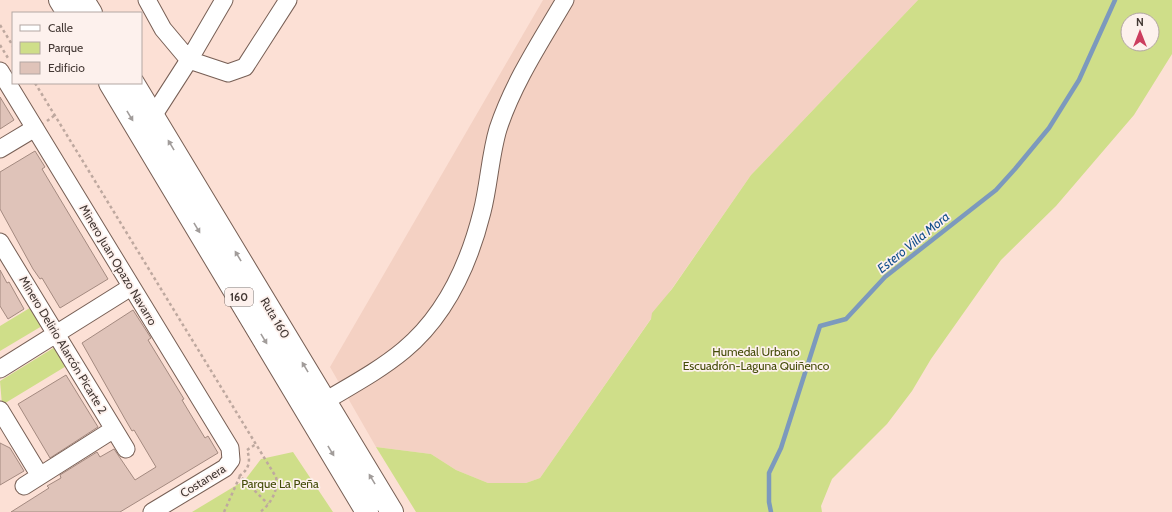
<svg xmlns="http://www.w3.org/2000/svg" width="1172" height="512" font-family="Cabin,sans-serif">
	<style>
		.built { fill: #f4d1c3 }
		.green { fill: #cfde89; fill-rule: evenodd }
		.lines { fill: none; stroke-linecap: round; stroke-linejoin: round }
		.stream { stroke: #7c99bd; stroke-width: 4.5 }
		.building { fill: #dfc3b9; stroke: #a48a80 }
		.minor-casing { stroke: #775f55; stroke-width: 19 }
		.highway-casing { stroke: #775f55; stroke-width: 24 }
		.path { stroke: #bea89f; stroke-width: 2.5; stroke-dasharray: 3 3; stroke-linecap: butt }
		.minor { stroke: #fff; stroke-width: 17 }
		.highway { stroke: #fff; stroke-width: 22 }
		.oneway { fill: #a19c9a }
		.labels { text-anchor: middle; stroke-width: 3.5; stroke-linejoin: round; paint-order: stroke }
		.shield { fill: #fdf1ed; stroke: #7b706c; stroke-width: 1 }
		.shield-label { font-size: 11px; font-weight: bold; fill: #433834 }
		.street-label { font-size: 12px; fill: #433834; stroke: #fdf1ed }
		.park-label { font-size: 12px; fill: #434b07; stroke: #fdf1ed }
		.water-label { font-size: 13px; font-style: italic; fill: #14508c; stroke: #fdf1ed }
	</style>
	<rect width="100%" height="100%" fill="#fce0d5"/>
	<!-- built -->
	<path class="built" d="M 543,0 L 918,0 L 751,175 L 540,478 L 526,483 L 488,483 L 456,470 L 431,454 L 376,447 L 330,367 Z"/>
	<!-- green -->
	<path class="green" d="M 918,0 L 1172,0 L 1172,54 L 1134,115 L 1056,206 L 1001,260 L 931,359 L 912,391 L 887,424 L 832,479 L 821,506 L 822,512 L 416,512 L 376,447 L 431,454 L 456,470 L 488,483 L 526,483 L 540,478 L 651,319 L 652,313 L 672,289 L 751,175 ZM 1128,20 L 1152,20 L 1152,44 L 1128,44 Z
		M 33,306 L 42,326 L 0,351 L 0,326 Z
		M 55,347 L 68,365 L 2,405 L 0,381 Z
		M 293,452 L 333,512 L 192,512 L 245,480 L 261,459 Z"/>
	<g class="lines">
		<!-- stream -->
		<path class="stream" d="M 771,512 L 769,502 L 769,473 L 781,448 L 820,326 L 846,319 L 885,277 L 996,190 L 1015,169 L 1049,128 L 1079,80 L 1115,0"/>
	</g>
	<!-- building -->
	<path class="building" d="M 0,97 L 14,120 L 0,129 Z
		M 35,151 L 45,167 L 42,169 L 108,279 L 60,308 L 42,278 L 40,279 L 33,269 L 0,209 L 0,172 Z
		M 0,270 L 7,283 L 9,282 L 24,309 L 8,319 L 0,306 Z
		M 133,310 L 151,338 L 148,340 L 184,399 L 182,400 L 191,415 L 205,438 L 208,436 L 218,453 L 120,512 L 11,512 L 49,488 L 47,486 L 61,478 L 60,475 L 97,452 L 100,457 L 114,449 L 135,480 L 156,467 L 134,430 L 132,431 L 125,419 L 82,343 Z
		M 66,375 L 98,427 L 50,458 L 18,404 Z
		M 0,443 L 10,448 L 24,471 L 0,485 Z"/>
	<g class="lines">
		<!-- minor casing -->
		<g class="minor-casing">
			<path id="minor" d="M 147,0 L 163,29 L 189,60 L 228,73 L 245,67 L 288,0
				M 0,71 L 230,448 L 231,460 L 225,468 L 152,512
				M 153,116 L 189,60 L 224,0
				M 0,149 L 35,128
				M 0,242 L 126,449
				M 0,369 L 131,287
				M 325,401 C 352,385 380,370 404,350 C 446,315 469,264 482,212 C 489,185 490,156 498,129 C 513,83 541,41 565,0
				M 0,410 L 40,476
				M 24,486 L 114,429"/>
		</g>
		<!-- highway casing -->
		<g class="highway-casing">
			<path id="highway" d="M 60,0 L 68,13
				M 83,0 L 91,13
				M 110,83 L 367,512
				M 133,83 L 392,512"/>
		</g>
		<!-- path -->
		<path class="path" d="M 0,25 L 13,46
			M 0,45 L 8,58
			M 35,83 L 276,477 C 279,490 270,505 260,512
			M 47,121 L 55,115
			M 247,450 L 256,444
			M 239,476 C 249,470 251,461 247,450
			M 224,512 L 240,476 L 268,504"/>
		<!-- minor -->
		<use href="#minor" class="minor"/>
		<!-- highway -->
		<use href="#highway" class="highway"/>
	</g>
	<!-- one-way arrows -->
	<defs><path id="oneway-solid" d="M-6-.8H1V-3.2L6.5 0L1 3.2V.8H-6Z"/></defs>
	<g class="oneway">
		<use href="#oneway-solid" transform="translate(130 116) rotate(59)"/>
		<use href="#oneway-solid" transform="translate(171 145) rotate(-121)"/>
		<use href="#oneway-solid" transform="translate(197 228) rotate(59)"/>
		<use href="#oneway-solid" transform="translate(238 256) rotate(-121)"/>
		<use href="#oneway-solid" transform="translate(264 339) rotate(59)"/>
		<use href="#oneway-solid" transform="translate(305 367) rotate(-121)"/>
		<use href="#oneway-solid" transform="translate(331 451) rotate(59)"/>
		<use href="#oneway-solid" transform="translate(372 479) rotate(-121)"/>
	</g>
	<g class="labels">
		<!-- shield labels -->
		<rect class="shield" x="225" y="288" width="28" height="18" rx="3"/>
		<g class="shield-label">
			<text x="239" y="301">160</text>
		</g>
		<!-- street labels -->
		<g class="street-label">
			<text transform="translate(118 265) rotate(59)" y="4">Minero Juan Opazo Navarro</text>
			<text transform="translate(275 318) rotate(59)" y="4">Ruta 160</text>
			<text transform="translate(63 345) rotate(59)" y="4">Minero Delirio Alarcón Picarte 2</text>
			<text transform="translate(203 481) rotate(-32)" y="4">Costanera</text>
		</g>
		<!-- park labels -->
		<g class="park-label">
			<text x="756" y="356">Humedal Urbano<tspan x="756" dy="14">Escuadrón-Laguna Quiñenco</tspan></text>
			<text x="280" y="488">Parque La Peña</text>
		</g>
		<!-- water labels -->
		<g class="water-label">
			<text transform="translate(913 242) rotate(-39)" y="5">Estero Villa Mora</text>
		</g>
	</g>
	<!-- legend -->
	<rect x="12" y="12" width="130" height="72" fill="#fdf1ed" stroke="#b3a7a3"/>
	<rect x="20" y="25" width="20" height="6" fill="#ffffff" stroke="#b3a7a3"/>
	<text x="48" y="32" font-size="12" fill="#433834">Calle</text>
	<rect x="20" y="42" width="20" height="12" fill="#cfde89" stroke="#b3a7a3"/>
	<text x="48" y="52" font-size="12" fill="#433834">Parque</text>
	<rect x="20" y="62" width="20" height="12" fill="#dfc3b9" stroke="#b3a7a3"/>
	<text x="48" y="72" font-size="12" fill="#433834">Edificio</text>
	<!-- north arrow -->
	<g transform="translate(1140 32)"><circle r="19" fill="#fdf1ed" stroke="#b3a7a3"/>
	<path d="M0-3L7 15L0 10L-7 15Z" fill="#cc3d5f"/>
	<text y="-6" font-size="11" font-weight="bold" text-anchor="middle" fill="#433834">N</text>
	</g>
</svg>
